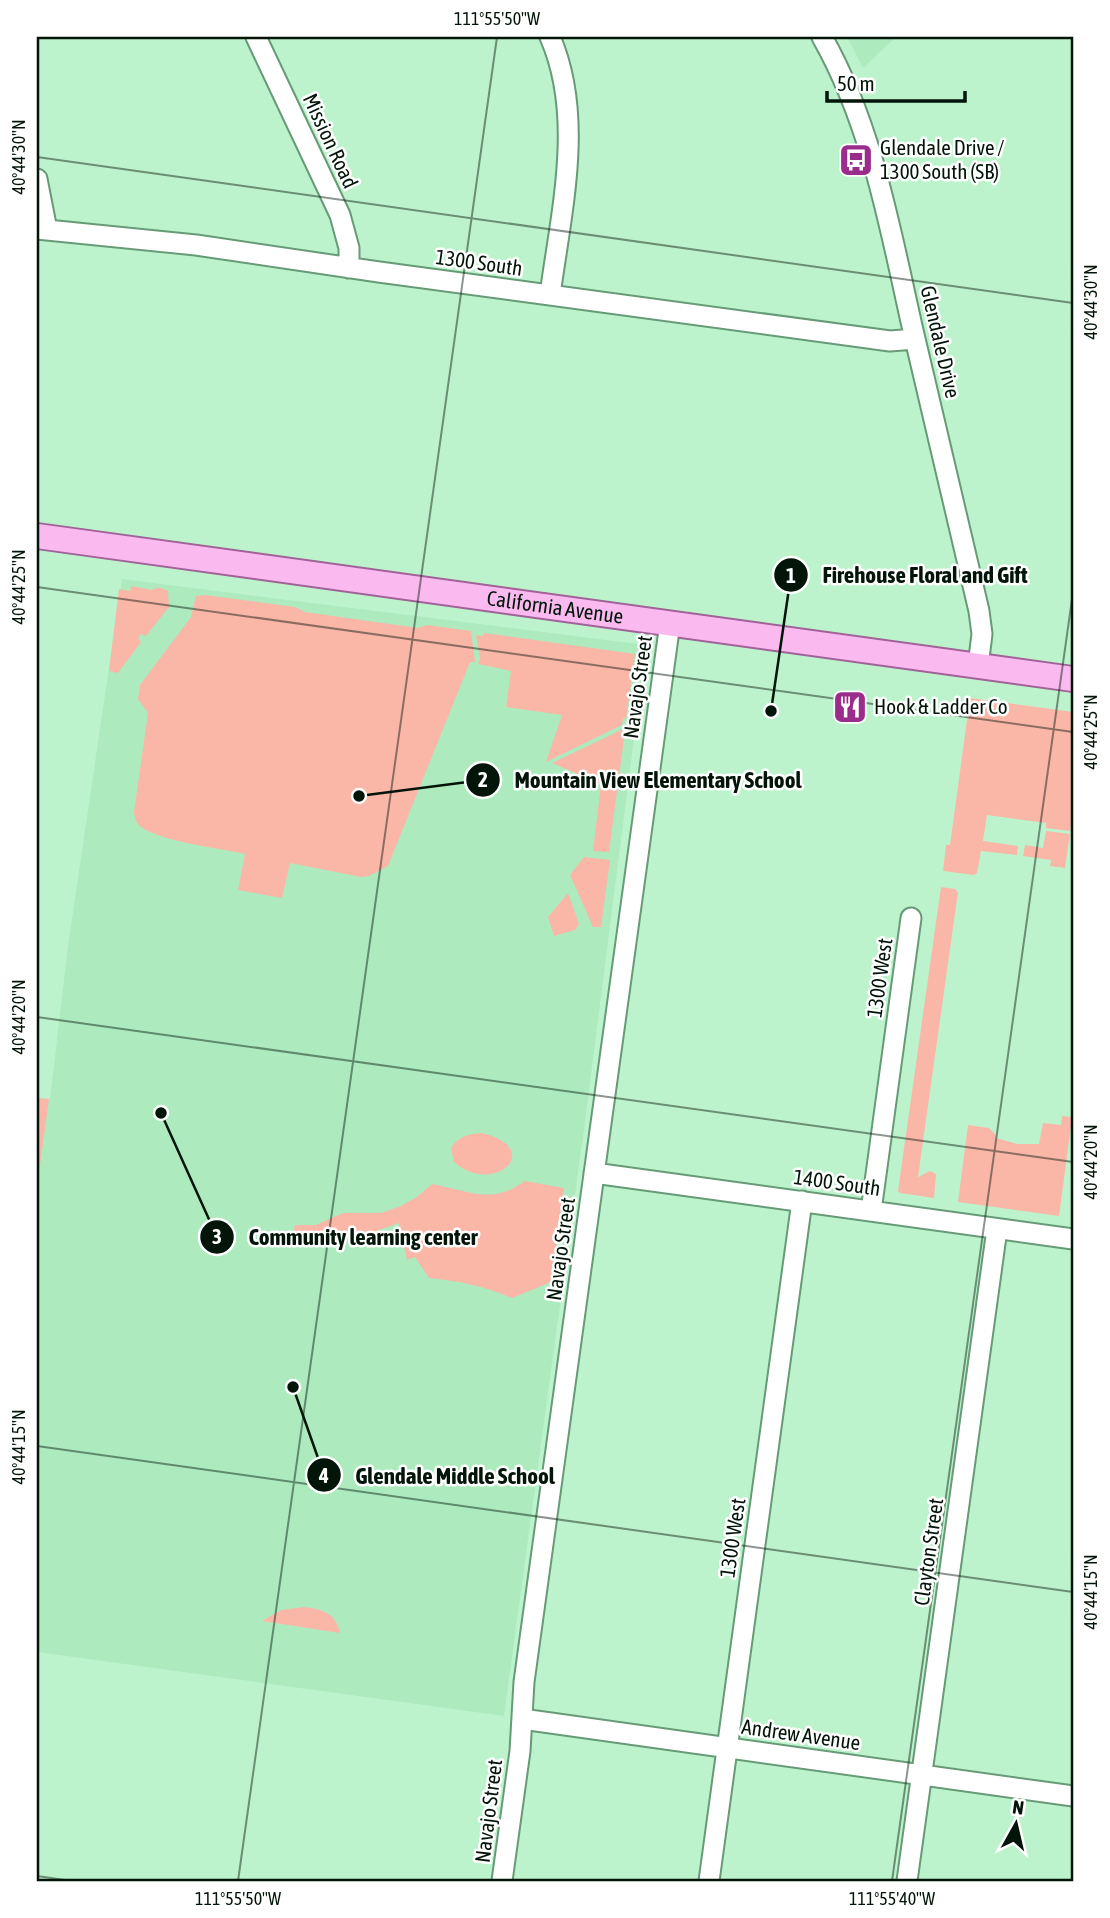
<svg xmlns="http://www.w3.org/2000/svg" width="1110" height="1918" font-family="'Asap Condensed',sans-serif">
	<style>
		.built { fill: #adebbf }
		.green { fill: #fab7a8 }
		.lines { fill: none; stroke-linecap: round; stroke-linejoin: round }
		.minor-casing { stroke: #679a77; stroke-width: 23 }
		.major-casing { stroke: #a16297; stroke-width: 28 }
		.minor { stroke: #fff; stroke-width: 19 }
		.major { stroke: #fabaef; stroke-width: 24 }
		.ticks { fill: none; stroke: #021508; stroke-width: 2; stroke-opacity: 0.45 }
		.labels { text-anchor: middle; stroke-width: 5; stroke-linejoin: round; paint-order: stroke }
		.street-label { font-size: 21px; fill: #021508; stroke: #fff }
		.poi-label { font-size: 21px; fill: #021508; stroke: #fff; text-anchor: start }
		.leader { fill: none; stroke: #021508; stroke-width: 2.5 }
		.callout-dot { fill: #021508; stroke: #fff; stroke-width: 2.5 }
		.mark-label { font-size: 21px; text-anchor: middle; font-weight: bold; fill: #fff }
		.callout-label { font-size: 23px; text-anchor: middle; font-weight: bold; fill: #021508; stroke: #fff; stroke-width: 5; stroke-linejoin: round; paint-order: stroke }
		.neatline { fill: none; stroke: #021508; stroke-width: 2.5 }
		.ticks-label { font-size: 18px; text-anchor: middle; fill: #021508 }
	</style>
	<rect width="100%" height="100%" fill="#bdf3cc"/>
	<!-- built -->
	<path class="built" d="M 847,37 L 896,37 L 863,68 Z
		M 122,579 L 646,645 L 585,1122 L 504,1716 L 37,1652 L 37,1098 L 50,1099 L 68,946 Z"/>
	<!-- green -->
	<path class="green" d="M 131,586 L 152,590 C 158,586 162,588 168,591 L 169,607 L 146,636 L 141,634 L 138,638 L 141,642 L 118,673 L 109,671 L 119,589 L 130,591 Z
		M 205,595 L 295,607 L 305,612 L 418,628 L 427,625 L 471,631 L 475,662 L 470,662 L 388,866 L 369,876 L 361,877 L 290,863 L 282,898 L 238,890 L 245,854 C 218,848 163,842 141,827 C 136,823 135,818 134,812 L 148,713 L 138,699 L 140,685 L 191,617 L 196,596 Z
		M 484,633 L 635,654 L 626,719 L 623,718 L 622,725 L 546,762 L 562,715 L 506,707 L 511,671 L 478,664 L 480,658 L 476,635 L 483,636 Z
		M 970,698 L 1073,712 L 1073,810 L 1070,831 L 1046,828 L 1046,823 L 987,815 L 983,841 L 1018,846 L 1017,855 L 981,851 L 977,873 L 974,875 L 943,871 L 946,845 L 950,845 Z
		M 621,730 L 625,731 L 609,852 L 593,851 L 601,784 L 552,763 Z
		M 1046,831 L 1070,834 L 1065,868 L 1050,866 L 1051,860 L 1023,856 L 1025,845 L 1043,848 Z
		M 584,857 L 610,860 L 601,927 L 593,927 L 570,875 Z
		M 941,887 L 955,889 L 958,892 L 918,1177 L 930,1171 L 936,1174 L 934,1198 L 900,1193 L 898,1191 Z
		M 568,893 L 579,924 L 575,930 L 554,936 L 548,917 Z
		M 37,1098 L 49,1099 L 37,1188 Z
		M 1062,1116 L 1071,1117 L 1072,1119 L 1059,1216 L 958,1202 L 968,1125 L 989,1128 L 996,1135 L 996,1138 L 1017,1144 L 1039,1144 L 1043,1123 L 1061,1125 Z
		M 482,1133 C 547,1149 493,1197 454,1162 L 451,1148 C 459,1136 468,1134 482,1133 Z
		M 525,1181 L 564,1188 L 551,1282 L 512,1298 C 484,1286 459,1281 429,1278 L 415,1257 L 407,1260 L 399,1223 L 333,1246 L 292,1240 L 295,1225 L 316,1225 L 343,1213 L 381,1213 L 401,1206 L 417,1197 L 432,1184 C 468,1190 490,1206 525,1181 Z
		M 304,1607 C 322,1609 336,1613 340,1633 L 262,1621 L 281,1610 Z"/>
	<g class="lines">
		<!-- minor casing -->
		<g class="minor-casing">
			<path id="minor" d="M 256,37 L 340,215 L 349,248 L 349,268
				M 550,37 C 585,117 561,212 550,295
				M 822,37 C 872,125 890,228 912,326 C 934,421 957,516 979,611 L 982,634 L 978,666
				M 37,179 L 47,230
				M 37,229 L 196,245 L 379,272 L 890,341 L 915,339
				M 594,1173 L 1073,1239
				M 871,1211 L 911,918
				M 522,1719 L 1073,1796
				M 502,1881 L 520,1751 L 524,1682 L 670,623
				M 709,1881 L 802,1201
				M 907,1881 L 997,1229"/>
		</g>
		<!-- major casing -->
		<g class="major-casing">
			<g id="major">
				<path id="s1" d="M 37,536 L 1073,679"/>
			</g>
		</g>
		<!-- minor -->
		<use href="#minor" class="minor"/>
		<!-- major -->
		<use href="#major" class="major"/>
	</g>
	<!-- ticks -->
	<path class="ticks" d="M 37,157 L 1073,303M 37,587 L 1073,732M 37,1017 L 1073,1162M 37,1446 L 1073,1592M 37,1876 L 72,1881M 238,1881 L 497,37M 892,1881 L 1073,592"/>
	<!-- icons -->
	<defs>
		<g id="bus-square" transform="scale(1.75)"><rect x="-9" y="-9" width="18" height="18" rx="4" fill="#9a2c8c" stroke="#fff"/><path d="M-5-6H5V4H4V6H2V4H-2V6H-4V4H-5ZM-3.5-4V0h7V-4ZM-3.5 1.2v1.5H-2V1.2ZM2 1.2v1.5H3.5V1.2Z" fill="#fff"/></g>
		<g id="restaurant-square" transform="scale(1.75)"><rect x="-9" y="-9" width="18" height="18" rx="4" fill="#9a2c8c" stroke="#fff"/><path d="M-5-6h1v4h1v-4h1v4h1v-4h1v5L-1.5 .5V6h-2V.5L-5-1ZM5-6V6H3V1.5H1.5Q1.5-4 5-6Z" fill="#fff"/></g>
	</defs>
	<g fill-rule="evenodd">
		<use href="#bus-square" x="856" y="160"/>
		<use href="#restaurant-square" x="850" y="707"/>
	</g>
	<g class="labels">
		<!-- street labels -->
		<g class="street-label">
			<text transform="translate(330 141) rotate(65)" y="7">Mission Road</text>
			<text transform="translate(479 263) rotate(8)" y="7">1300 South</text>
			<text transform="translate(940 342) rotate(77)" y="7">Glendale Drive</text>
			<text dy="7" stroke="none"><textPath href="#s1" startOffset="523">California Avenue</textPath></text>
			<text transform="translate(638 687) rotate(-82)" y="7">Navajo Street</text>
			<text transform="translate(880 978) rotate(-82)" y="7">1300 West</text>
			<text transform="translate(837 1183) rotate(8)" y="7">1400 South</text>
			<text transform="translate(561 1249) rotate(-82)" y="7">Navajo Street</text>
			<text transform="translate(733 1538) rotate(-82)" y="7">1300 West</text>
			<text transform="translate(929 1552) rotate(-82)" y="7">Clayton Street</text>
			<text transform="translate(801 1735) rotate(8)" y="7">Andrew Avenue</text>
			<text transform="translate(489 1811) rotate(-83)" y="7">Navajo Street</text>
		</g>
		<!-- poi labels -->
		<g class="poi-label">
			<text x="880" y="155">Glendale Drive /<tspan x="880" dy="24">1300 South (SB)</tspan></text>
			<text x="874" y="714">Hook &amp; Ladder Co</text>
		</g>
	</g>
	<!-- callouts -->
	<path class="leader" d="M771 711L791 575M359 796L483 780M161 1113L217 1237M293 1387L324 1475"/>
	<g class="callout-dot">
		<circle cx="771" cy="711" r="7"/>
		<circle cx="359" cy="796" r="7"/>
		<circle cx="161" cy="1113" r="7"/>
		<circle cx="293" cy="1387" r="7"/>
		<circle cx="791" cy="575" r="18"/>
		<circle cx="483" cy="780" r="18"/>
		<circle cx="217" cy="1237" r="18"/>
		<circle cx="324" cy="1475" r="18"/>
	</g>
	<g class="mark-label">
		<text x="791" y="583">1</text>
		<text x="483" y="787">2</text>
		<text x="217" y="1244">3</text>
		<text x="324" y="1483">4</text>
	</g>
	<g class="callout-label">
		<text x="925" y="583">Firehouse Floral and Gift</text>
		<text x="658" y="788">Mountain View Elementary School</text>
		<text x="363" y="1245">Community learning center</text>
		<text x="455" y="1484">Glendale Middle School</text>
	</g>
	<!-- border -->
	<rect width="1110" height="1918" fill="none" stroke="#ffffff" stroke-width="77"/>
	<!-- north arrow -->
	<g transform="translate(1016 1824) rotate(8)" stroke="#ffffff" stroke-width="5" paint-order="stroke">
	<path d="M0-5L12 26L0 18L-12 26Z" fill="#021508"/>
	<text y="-10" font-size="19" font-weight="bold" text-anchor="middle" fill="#021508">N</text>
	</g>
	<!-- scale -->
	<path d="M827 91v10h138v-10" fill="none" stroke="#021508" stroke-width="3.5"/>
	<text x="837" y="91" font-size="21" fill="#021508" stroke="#ffffff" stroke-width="5" paint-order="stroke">50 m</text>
	<rect x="38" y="38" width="1034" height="1842" class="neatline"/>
	<g class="ticks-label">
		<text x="497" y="25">111°55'50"W</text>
		<text transform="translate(19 157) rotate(-90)" y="6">40°44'30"N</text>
		<text transform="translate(1091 302) rotate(-90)" y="6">40°44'30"N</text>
		<text transform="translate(19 587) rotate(-90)" y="6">40°44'25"N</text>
		<text transform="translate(1091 732) rotate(-90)" y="6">40°44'25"N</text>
		<text transform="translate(19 1017) rotate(-90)" y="6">40°44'20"N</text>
		<text transform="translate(1091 1162) rotate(-90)" y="6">40°44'20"N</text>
		<text transform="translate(19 1447) rotate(-90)" y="6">40°44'15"N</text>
		<text transform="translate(1091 1592) rotate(-90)" y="6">40°44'15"N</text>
		<text x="238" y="1905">111°55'50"W</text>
		<text x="892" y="1905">111°55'40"W</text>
	</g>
</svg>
